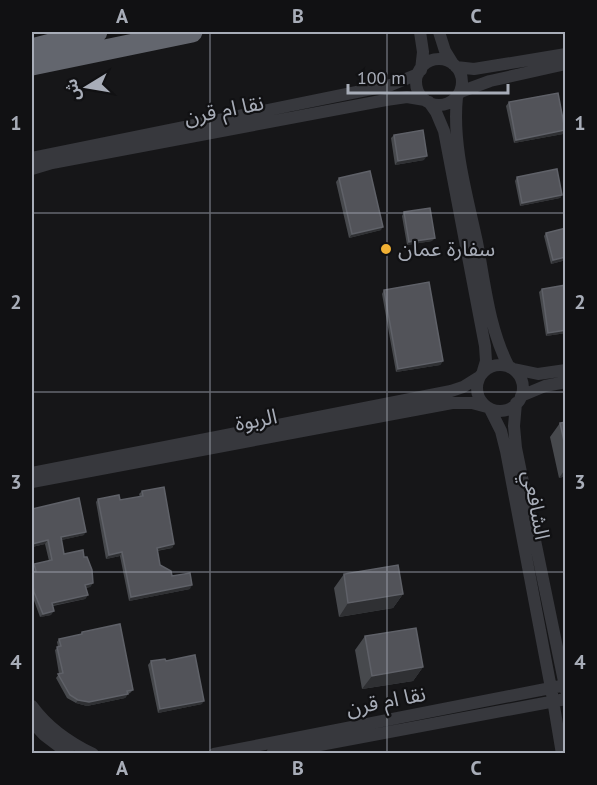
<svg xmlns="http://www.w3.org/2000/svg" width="597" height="785" font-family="'PT Sans','Noto Sans Arabic',sans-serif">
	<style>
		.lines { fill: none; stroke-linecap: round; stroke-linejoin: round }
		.street { stroke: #37383d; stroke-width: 12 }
		.highway { stroke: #63666e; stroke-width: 21 }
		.wall { fill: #47494d }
		.shaded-wall { fill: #2f3033 }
		.building { fill: #525359; stroke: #5f6168; stroke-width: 1.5 }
		.grid { fill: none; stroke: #a8adb8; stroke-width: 1.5; stroke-opacity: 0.55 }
		.poi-dot { fill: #f2b134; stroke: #111113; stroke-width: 2 }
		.labels { text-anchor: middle; stroke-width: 4.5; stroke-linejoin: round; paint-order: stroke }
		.street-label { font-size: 21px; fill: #a8adb8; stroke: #111113 }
		.poi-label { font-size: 21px; fill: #a8adb8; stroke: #111113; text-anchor: start }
		.neatline { fill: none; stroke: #a8adb8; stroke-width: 2 }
		.grid-label { font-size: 20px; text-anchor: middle; font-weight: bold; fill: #a8adb8 }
	</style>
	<rect width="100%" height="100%" fill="#161618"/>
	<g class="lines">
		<!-- street -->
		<path class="street" d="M 420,32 L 423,52 L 421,70
			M 439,32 L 445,51 L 453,64
			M416 82a23 23 0 1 1 46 0a23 23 0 1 1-46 0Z
			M 456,67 L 474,69 L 566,54
			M 460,92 L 490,81 L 566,64
			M 457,97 C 452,145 467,195 477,242 C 485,284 489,329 509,367
			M 429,102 L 436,112 L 444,131 L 485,346 L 486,361 L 483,371
			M 32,158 L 391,85 L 418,74
			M 32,169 L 52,163 L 386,100 L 407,97 L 425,100
			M477 388a23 23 0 1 1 46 0a23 23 0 1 1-46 0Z
			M 514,369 L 538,374 L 566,370
			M 521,396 L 545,386 L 566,382
			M 516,403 L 514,426 L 516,448 L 566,691
			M 490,409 L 501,431 L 506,451 L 551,688 L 562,754
			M 32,473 L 451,391 L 463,387 L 479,377
			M 32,482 L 452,403 L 472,403 L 487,407
			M 32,706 C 48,728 68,742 93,754
			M 32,722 L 44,735 L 69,754
			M 214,754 L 566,685
			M 272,754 L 566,699"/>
		<!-- highway -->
		<path class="highway" d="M 32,49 L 97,32
			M 32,65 L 192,32"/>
	</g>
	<!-- wall -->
	<path class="wall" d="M 509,102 L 565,130 L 563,134 L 514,143 L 506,106 Z
		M 394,135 L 424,160 L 395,165 L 391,138 Z
		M 517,177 L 562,195 L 560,198 L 520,206 L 515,181 Z
		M 339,178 L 381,230 L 349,238 L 336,182 Z
		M 404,212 L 432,241 L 407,245 L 402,216 Z
		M 546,233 L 566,260 L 551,264 L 544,236 Z
		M 566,285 L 566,333 L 546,336 L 539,292 L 542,289 Z
		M 384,290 L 443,361 L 440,365 L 396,372 L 382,294 Z
		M 566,422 L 566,476 L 559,478 L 550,437 L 560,423 Z
		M 142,491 L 174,544 L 172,548 L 157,551 L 160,565 L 172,576 L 190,589 L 129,601 L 120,556 L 106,559 L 96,502 L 98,499 L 120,500 L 140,497 L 139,494 Z
		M 32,509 L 84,535 L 61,540 L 64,554 L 84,557 L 93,583 L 90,587 L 86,588 L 88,595 L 85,599 L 53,606 L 51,615 L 40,617 L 32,595 L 32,572 L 33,572 L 32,567 L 34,564 L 49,561 L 45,544 L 32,547 Z
		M 344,574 L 403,594 L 393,608 L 339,617 L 334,588 Z
		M 82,632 L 133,690 L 130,693 L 128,694 L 125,698 L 87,706 L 76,703 L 67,698 L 56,678 L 59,674 L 55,650 L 58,647 L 57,642 L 59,639 L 80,635 Z
		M 365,636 L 423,667 L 413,681 L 362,689 L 355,650 Z
		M 151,661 L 202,704 L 158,713 L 148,665 Z"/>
	<!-- shaded-wall -->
	<path class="shaded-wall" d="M 565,130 L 563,134 L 514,143 L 516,140 Z
		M 427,156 L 424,160 L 395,165 L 398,161 Z
		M 562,195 L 560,198 L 520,206 L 522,203 Z
		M 383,227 L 381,230 L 349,238 L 352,234 Z
		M 435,238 L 432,241 L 407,245 L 409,242 Z
		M 566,257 L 566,260 L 551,264 L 553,260 Z
		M 566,330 L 566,333 L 546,336 L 548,333 Z
		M 443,361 L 440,365 L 396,372 L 398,369 Z
		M 566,468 L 566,476 L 559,478 Z
		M 86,532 L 84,535 L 58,541 L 61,537 Z
		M 48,540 L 45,544 L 32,547 L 32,544 Z
		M 174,544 L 172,548 L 154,551 L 157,548 Z
		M 122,552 L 120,556 L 106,559 L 109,555 Z
		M 93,583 L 90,587 L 83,588 L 85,585 Z
		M 192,585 L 190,589 L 129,601 L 131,597 Z
		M 403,594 L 393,608 L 339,617 L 348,603 Z
		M 88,595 L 85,599 L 49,606 L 52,603 Z
		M 54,611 L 51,615 L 40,617 L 43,614 Z
		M 423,667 L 413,681 L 362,689 L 372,676 Z
		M 128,694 L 125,698 L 87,706 L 76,703 L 78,700 Z
		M 204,701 L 202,704 L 158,713 L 160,709 Z"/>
	<!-- building -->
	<path class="building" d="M 558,93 L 565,130 L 516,140 L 509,102 Z
		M 423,130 L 427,156 L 398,161 L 394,135 Z
		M 557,169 L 562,195 L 522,203 L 517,177 Z
		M 370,171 L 383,227 L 352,234 L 339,178 Z
		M 430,208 L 435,238 L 409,242 L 404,212 Z
		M 566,228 L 566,257 L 553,260 L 546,233 Z
		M 429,282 L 443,361 L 398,369 L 384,290 Z
		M 566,285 L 566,330 L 548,333 L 542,289 Z
		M 566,422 L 566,450 L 560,423 Z
		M 164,487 L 174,544 L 157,548 L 160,565 L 171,571 L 172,576 L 190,573 L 192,585 L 131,597 L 122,552 L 109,555 L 98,499 L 119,495 L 120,500 L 143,496 L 142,491 Z
		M 79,498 L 86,532 L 61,537 L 64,554 L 83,550 L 84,557 L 87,557 L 92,570 L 93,583 L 85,585 L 88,595 L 52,603 L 54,611 L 43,614 L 34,592 L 32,579 L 32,572 L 36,571 L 34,564 L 52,560 L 48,540 L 32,544 L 32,509 Z
		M 398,565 L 403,594 L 348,603 L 344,574 Z
		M 120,624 L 133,690 L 127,691 L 128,694 L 89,702 L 78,700 L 70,695 L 58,674 L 63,673 L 57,647 L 61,646 L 59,639 L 82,634 L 82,632 Z
		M 416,628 L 423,667 L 372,676 L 365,636 Z
		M 195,655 L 204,701 L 160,709 L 151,661 L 165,659 L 166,661 Z"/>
	<!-- grid -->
	<path class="grid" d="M 210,32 L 210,754M 387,32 L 387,754M 32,213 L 566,213M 32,392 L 566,392M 32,572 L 566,572"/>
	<!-- markers -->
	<circle class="poi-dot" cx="386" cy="249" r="6"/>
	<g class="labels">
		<!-- street labels -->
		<g class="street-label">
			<text transform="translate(224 110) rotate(-11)" y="7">نقا ام قرن</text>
			<text transform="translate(256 420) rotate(-11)" y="7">الربوة</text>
			<text transform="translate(536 505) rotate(79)" y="7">الشافعي</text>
			<text transform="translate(386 701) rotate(-11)" y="7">نقا ام قرن</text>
		</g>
		<!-- poi labels -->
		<g class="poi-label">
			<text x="398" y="256">سفارة عمان</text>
		</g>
	</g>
	<!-- border -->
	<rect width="597" height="785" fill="none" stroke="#111113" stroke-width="66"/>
	<!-- north arrow -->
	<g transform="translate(87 87) rotate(259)" stroke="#111113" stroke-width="4.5" paint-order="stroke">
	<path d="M0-4.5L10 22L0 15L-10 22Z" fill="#a8adb8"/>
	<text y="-9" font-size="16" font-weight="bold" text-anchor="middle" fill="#a8adb8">ش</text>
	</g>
	<!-- scale -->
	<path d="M348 84v9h160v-9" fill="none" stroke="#a8adb8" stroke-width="3"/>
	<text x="357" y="84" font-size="18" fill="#a8adb8" stroke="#111113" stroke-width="4.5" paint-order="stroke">100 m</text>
	<rect x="33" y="33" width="531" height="719" class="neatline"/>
	<g class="grid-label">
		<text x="122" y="23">A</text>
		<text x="298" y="23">B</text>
		<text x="476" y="23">C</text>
		<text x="16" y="130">1</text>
		<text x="580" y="130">1</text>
		<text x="16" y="309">2</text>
		<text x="580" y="309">2</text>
		<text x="16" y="489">3</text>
		<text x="580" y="489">3</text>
		<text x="16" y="669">4</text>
		<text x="580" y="669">4</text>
		<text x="122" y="775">A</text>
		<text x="298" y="775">B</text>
		<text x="476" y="775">C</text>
	</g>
</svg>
